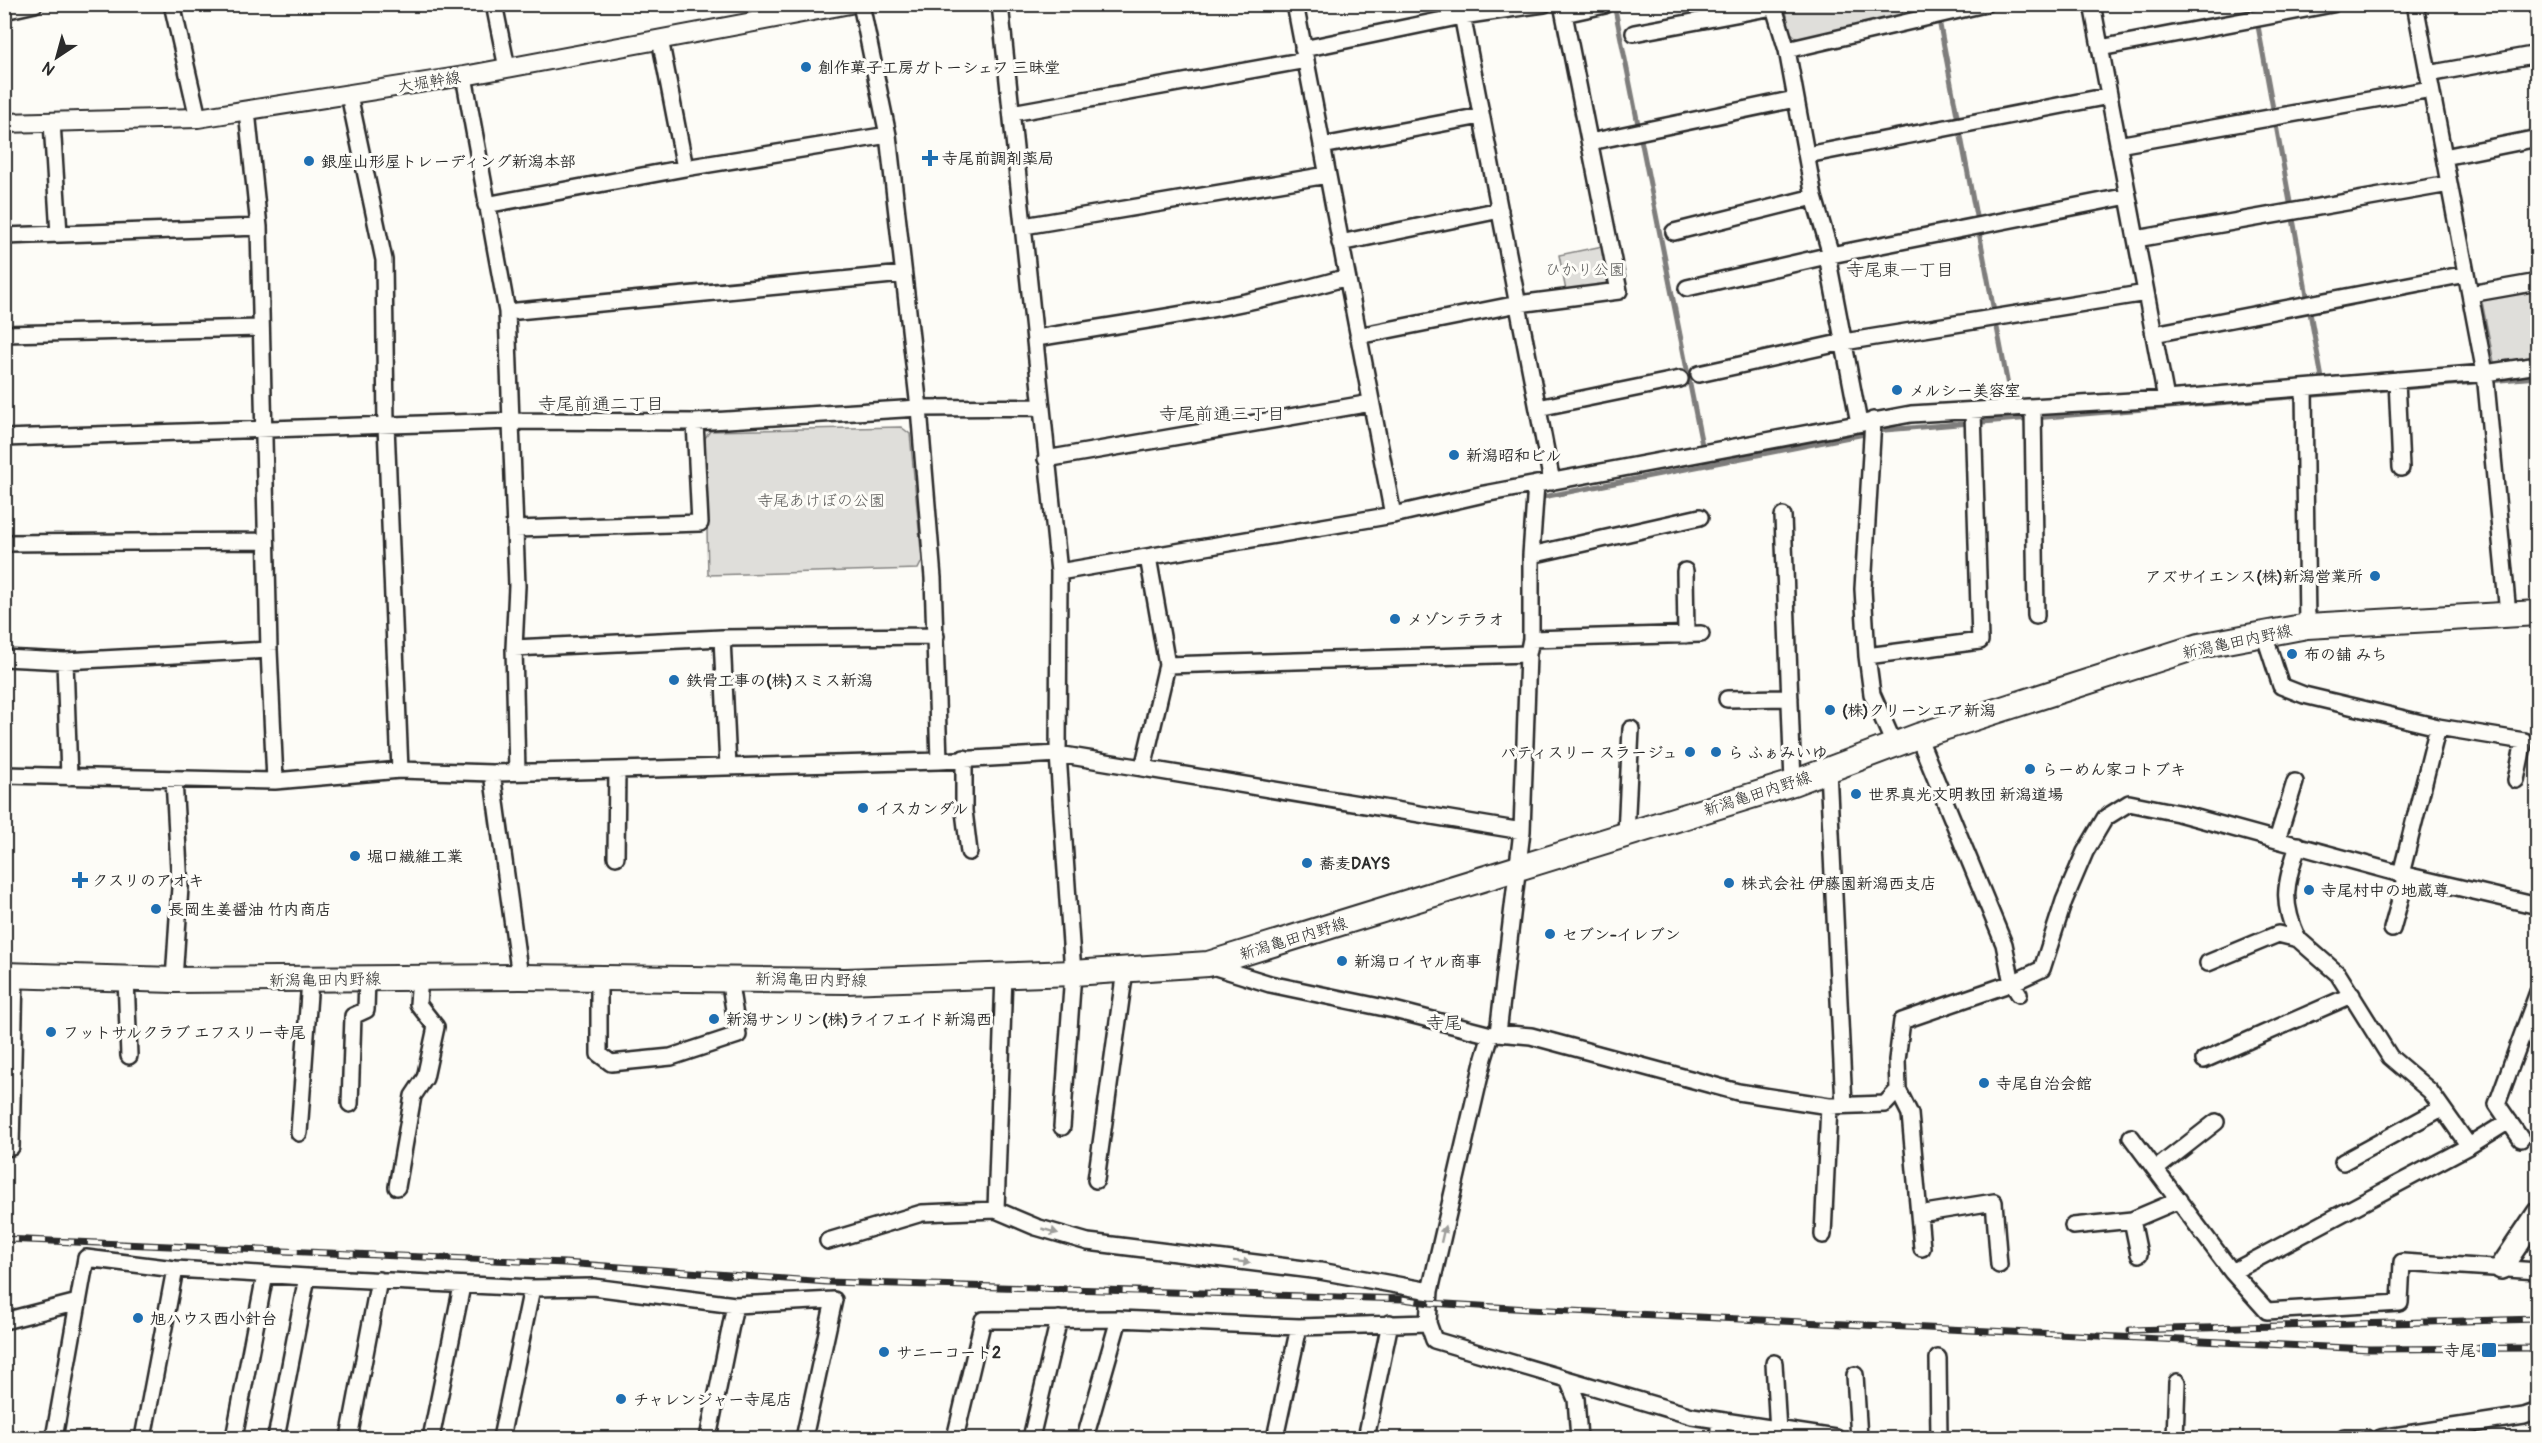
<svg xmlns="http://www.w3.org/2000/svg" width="2542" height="1443" font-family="Pangolin,'Klee One',sans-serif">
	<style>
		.green { fill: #dfdeda; stroke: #858482; stroke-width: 1.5 }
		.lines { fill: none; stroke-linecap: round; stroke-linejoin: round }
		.stream { stroke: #7e7d7b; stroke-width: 5 }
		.minor-casing { stroke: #2b2b2b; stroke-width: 20 }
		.tertiary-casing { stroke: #2b2b2b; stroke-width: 22 }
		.secondary-casing { stroke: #2b2b2b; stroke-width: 26 }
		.primary-casing { stroke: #2b2b2b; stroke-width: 28 }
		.minor { stroke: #fdfcf7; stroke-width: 15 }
		.tertiary { stroke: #fdfcf7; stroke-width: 18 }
		.secondary { stroke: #fdfcf7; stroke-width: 21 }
		.primary { stroke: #fdfcf7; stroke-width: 24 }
		.rail-casing { stroke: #2b2b2b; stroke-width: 7 }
		.rail { stroke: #fdfcf7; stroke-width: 4.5; stroke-dasharray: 14; stroke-linecap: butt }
		.oneway { fill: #9e9e9b }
		.poi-dot { fill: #1f6fb2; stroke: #fdfcf7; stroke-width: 2 }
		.labels { text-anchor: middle; stroke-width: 6; stroke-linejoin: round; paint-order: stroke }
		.poi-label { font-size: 16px; font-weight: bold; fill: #2b2b2b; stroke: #fdfcf7; text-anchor: start }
		.street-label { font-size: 16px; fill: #2b2b2b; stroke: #fdfcf7 }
		.park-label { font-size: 16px; fill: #585857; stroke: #fdfcf7 }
		.neighbourhood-label { font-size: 18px; fill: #2b2b2b; stroke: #fdfcf7 }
	</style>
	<rect width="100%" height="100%" fill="#fdfcf7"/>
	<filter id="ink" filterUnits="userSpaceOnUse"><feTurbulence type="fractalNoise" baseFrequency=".0167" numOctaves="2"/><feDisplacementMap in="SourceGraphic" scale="12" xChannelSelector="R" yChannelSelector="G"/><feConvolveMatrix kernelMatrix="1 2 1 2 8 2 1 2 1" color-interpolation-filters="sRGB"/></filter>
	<g filter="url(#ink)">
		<!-- green -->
		<path class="green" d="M 1785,5 L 1901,5 L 1903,17 L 1798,39 L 1790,32 Z
			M 1603,246 L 1610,278 L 1604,286 L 1566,291 L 1559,255 Z
			M 2537,286 L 2537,361 L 2499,365 L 2494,362 L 2482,302 L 2485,295 Z
			M 901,427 L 910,434 L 922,561 L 918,569 L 708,575 L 705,438 L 710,431 Z"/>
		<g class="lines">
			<!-- stream -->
			<path class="stream" d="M 1614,4 L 1706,465
				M 1936,4 L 2012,407
				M 2254,4 L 2323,384
				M 1543,497 L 1885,430 L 2538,377"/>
			<!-- minor casing -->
			<g class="minor-casing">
				<path id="minor" d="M 172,4 L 198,118
					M 494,4 L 507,68
					M 861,4 L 888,135 L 919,408 L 933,578 L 939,761
					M 1000,4 L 1059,572 L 1058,754 L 1073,973 L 1062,1127
					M 1295,4 L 1393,515
					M 1460,4 L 1552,482
					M 1773,4 L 1787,50 L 1814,197 L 1831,255 L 1829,266 L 1859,423
					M 2092,4 L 2166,399
					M 2415,4 L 2485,373 L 2508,614
					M 4,11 L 35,4
					M 1564,14 L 1605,5
					M 1634,33 L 1773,7
					M 660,39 L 685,168
					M 2100,48 L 2332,4
					M 1303,49 L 1462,16 L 1544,4
					M 1787,50 L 1985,4
					M 2428,74 L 2538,54
					M 464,76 L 507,312 L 517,586 L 514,648 L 517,772
					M 349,95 L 384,260 L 386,425 L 400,770
					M 247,111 L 259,227 L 269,650 L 275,781
					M 1012,113 L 1306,60
					M 52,122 L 59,234
					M 1590,142 L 1795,99
					M 2118,145 L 2431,89
					M 1322,146 L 1481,116
					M 1807,155 L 2109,96
					M 2444,157 L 2538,138
					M 486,205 L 685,168 L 888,135
					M 1024,226 L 1327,175
					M 1674,232 L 1814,197
					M 4,236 L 259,227
					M 2136,239 L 2449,184
					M 1340,243 L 1500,210
					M 1687,288 L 1831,255 L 2128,196
					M 2470,294 L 2538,282
					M 507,312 L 903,274
					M 4,334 L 261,328
					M 2154,334 L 2466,274
					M 1358,336 L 1518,304 L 1619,291 L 1562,4
					M 1036,338 C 1140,321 1246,307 1347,277
					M 1699,374 L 1844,342 L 2146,293
					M 2397,380 L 2401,468
					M 2304,388 L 2307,626
					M 1538,408 L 1680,379
					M 2033,409 L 2036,616
					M 1873,420 L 1863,589 L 1867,656 L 1872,694 L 1894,744
					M 4,438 L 512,421 L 695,422 L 919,408 L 1041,407
					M 1046,459 L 1371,403
					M 1783,516 L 1793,783
					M 515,529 L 700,523 L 695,422
					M 4,543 L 266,541
					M 1531,555 L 1700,517
					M 1685,571 L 1686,635
					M 1059,572 L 1393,515 L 1484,494 L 1911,414 L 2166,399 L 2485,373 L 2538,365
					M 2264,634 L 2281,686 L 2304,695 L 2438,727 L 2524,741 L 2516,780
					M 722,638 L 728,767
					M 1531,639 L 1701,634
					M 514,648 L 722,638 L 936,636
					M 1867,656 L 1980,641 L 1973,412
					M 4,658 L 65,661 L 269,650
					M 65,661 L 69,777
					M 1167,665 L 1528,654
					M 1727,699 L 1790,698
					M 1918,736 L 2004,944 L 2012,983 L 2019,994
					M 964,758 L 964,811 L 969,852
					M 1143,768 L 1167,665 L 1148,557
					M 1828,770 L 1844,1105
					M 492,773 L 520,977
					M 4,775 L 275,781 L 400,770 L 492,773 L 617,770 L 939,761 L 1058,754 L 1522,831
					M 174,779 L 180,887 L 174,980
					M 1626,834 L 1631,729
					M 2277,840 L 2295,782
					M 2298,845 C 2286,884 2280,900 2298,939
					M 616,857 L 617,770
					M 2401,874 L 2438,727
					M 2392,929 L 2407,875
					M 2208,963 L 2278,934 L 2298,939 L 2338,974 L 2390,1057 L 2430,1091 L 2469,1146 L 2509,1121
					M 1209,965 L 1270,984 L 1394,1010 L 1491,1035 L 1498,1033 L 1531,1036 L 1738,1092 L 1829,1106 L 1885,1104 L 1898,1090 L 1897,1060 L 1902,1021 L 2012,983 L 2042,969 L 2064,901 L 2085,852 L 2105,818 L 2129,803 L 2178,813 L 2401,874 L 2538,906
					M 126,978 L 129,1056
					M 599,978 L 599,1054 L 611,1063 L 671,1057 L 738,1035 L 729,978
					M 1498,1033 L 1522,831 L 1528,654 L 1531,639 L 1531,555 L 1536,484
					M 2204,1060 L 2352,995
					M 1898,1090 L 1910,1114 L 1922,1248
					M 350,1104 L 353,1016 L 366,1010 L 367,978
					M 299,1133 L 310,980
					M 2131,1137 L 2232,1272 L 2267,1311 L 2400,1303 L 2402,1262 L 2538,1271
					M 2521,1139 L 2497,1104 L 2538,992
					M 4,1148 L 11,1147 L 15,974
					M 2343,1162 L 2442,1108
					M 2156,1169 L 2216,1122
					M 1096,1180 L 1125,970
					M 397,1187 L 413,1096 L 425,1078 L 436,1027 L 418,1004 L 420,977
					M 996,1210 L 1004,975
					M 1919,1214 L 1994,1202 L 1999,1265
					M 2132,1220 L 2139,1254
					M 2073,1226 L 2132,1220 L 2179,1200
					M 1823,1235 L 1829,1106
					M 828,1241 L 922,1213 L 996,1210 L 1036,1227 L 1088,1242 L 1320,1271 L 1430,1291
					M 2232,1272 L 2469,1146
					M 4,1321 L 78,1302
					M 1428,1323 L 1434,1340 L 1692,1416 L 1836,1438
					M 1938,1358 L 1939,1438
					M 1774,1363 L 1778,1431
					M 1855,1375 L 1859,1438
					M 1568,1380 L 1576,1399 L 1579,1438
					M 54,1438 L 86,1258 L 175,1269 L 307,1277 L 532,1288 L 593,1287 L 735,1305 L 834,1300 L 804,1438
					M 143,1438 L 175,1269
					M 234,1438 L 265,1275
					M 276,1438 L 307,1277
					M 349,1438 L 379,1280
					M 431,1438 L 462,1286
					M 501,1438 L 532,1288
					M 708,1438 L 735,1305
					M 955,1438 L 983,1320 L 1119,1319 L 1299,1327
					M 1031,1438 L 1059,1319
					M 1085,1438 L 1119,1319
					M 1275,1438 L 1299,1327 L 1428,1323 L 1430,1291 L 1484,1058 L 1491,1035
					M 1366,1438 L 1390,1323
					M 1719,1438 L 1719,1420
					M 2175,1438 L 2177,1382
					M 2344,1438 L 2366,1438
					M 2381,1438 L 2524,1416 L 2538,1411"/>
			</g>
			<!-- tertiary casing -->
			<g class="tertiary-casing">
				<path id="tertiary" d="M 4,123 L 198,118 L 464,76 L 850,4"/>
			</g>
			<!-- secondary casing -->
			<g class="secondary-casing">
				<path id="secondary" d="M 2501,1268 L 2538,1213"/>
			</g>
			<!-- primary casing -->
			<g class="primary-casing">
				<path id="primary" d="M 4,975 L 174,980 L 520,977 L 845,981 L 1073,973 L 1208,964 L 1793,783 L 1918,736 L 2199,646 L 2307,626 L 2538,613"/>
			</g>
			<!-- minor -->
			<use href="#minor" class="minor"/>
			<!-- tertiary -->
			<use href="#tertiary" class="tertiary"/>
			<!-- secondary -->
			<use href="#secondary" class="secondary"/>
			<!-- primary -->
			<use href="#primary" class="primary"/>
			<!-- rail casing -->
			<g class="rail-casing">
				<path id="rail" d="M 4,1239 L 565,1263 L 827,1282 L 1403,1299 L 1430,1303 L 1529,1309 L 2369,1349 L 2538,1348
					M 2130,1330 L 2538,1319"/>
			</g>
			<!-- rail -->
			<use href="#rail" class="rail"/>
		</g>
		<!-- one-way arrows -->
		<defs><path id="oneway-solid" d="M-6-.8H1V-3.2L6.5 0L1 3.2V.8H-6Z" transform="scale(1.5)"/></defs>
		<g class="oneway">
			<use href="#oneway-solid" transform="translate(1050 1231) rotate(16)"/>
			<use href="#oneway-solid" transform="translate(1443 1234) rotate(-77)"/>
			<use href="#oneway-solid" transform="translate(1242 1262) rotate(7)"/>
		</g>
	</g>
	<!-- markers -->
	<g class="poi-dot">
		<circle cx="806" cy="67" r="6"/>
		<path d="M927 149h6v6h6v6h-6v6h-6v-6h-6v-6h6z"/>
		<circle cx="309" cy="161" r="6"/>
		<circle cx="1897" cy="390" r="6"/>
		<circle cx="1454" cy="455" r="6"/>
		<circle cx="2375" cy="576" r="6"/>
		<circle cx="1395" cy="619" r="6"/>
		<circle cx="2292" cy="654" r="6"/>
		<circle cx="674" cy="680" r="6"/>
		<circle cx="1830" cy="710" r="6"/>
		<circle cx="1690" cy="752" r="6"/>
		<circle cx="1716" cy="752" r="6"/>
		<circle cx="2030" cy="769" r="6"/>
		<circle cx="1856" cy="794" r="6"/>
		<circle cx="863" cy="808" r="6"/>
		<circle cx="355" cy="856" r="6"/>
		<circle cx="1307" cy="863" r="6"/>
		<path d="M77 871h6v6h6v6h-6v6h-6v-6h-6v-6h6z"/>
		<circle cx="1729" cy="883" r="6"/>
		<circle cx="2309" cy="890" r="6"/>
		<circle cx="156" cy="909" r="6"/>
		<circle cx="1550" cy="934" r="6"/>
		<circle cx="1342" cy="961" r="6"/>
		<circle cx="714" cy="1019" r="6"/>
		<circle cx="51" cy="1032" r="6"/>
		<circle cx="1984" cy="1083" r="6"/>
		<circle cx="138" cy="1318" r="6"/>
		<rect x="2481" y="1342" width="16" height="16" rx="3"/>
		<circle cx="884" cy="1352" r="6"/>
		<circle cx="621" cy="1399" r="6"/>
	</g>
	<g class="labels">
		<!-- poi labels -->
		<g class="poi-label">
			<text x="818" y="73">創作菓子工房ガトーシェフ 三昧堂</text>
			<text x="942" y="164">寺尾前調剤薬局</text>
			<text x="321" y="167">銀座山形屋トレーディング新潟本部</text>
			<text x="1909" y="396">メルシー美容室</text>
			<text x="1466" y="461">新潟昭和ビル</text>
			<text x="2363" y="582" text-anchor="end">アズサイエンス(株)新潟営業所</text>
			<text x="1407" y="625">メゾンテラオ</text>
			<text x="2304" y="660">布の舗 みち</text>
			<text x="686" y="686">鉄骨工事の(株)スミス新潟</text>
			<text x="1842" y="716">(株)クリーンエア新潟</text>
			<text x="1678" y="758" text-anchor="end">パティスリー スラージュ</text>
			<text x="1728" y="758">ら ふぁみいゆ</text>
			<text x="2042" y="775">らーめん家コトブキ</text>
			<text x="1868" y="800">世界真光文明教団 新潟道場</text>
			<text x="875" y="814">イスカンダル</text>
			<text x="367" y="862">堀口繊維工業</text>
			<text x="1319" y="869">蕎麦DAYS</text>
			<text x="92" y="886">クスリのアオキ</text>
			<text x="1741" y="889">株式会社 伊藤園新潟西支店</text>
			<text x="2321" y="896">寺尾村中の地蔵尊</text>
			<text x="168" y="915">長岡生姜醤油 竹内商店</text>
			<text x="1562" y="940">セブン-イレブン</text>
			<text x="1354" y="967">新潟ロイヤル商事</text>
			<text x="726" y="1025">新潟サンリン(株)ライフエイド新潟西</text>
			<text x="63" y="1038">フットサルクラブ エフスリー寺尾</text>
			<text x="1996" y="1089">寺尾自治会館</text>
			<text x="150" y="1324">旭ハウス西小針台</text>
			<text x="2476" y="1356" text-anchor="end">寺尾</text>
			<text x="896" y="1358">サニーコート2</text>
			<text x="633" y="1405">チャレンジャー寺尾店</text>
		</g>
		<!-- street labels -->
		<g class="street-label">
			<text transform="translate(429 81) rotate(-9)" y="6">大堀幹線</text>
			<text transform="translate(2237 641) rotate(-12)" y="6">新潟亀田内野線</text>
			<text transform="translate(1757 793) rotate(-18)" y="6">新潟亀田内野線</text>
			<text transform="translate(1293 938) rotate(-17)" y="6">新潟亀田内野線</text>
			<text transform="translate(325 979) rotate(-1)" y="6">新潟亀田内野線</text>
			<text transform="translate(811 979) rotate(1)" y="6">新潟亀田内野線</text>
		</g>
		<!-- park labels -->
		<g class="park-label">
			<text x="1585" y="275">ひかり公園</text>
			<text x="821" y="506">寺尾あけぼの公園</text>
		</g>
		<!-- neighbourhood labels -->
		<g class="neighbourhood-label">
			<text x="1900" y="276">寺尾東一丁目</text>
			<text x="601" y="410">寺尾前通二丁目</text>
			<text x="1222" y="420">寺尾前通三丁目</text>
			<text x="1444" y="1029">寺尾</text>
		</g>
	</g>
	<!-- margin -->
	<rect width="2542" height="1443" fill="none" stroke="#fdfcf7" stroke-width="24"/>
	<rect x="12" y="12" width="2518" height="1419" fill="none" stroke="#2b2b2b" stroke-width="2" filter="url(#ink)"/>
	<!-- north arrow -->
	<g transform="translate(57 57) rotate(216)" stroke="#fdfcf7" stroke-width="4.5" paint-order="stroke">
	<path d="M0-4.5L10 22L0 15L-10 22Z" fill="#2b2b2b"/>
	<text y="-9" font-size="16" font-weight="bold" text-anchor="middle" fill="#2b2b2b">N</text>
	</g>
</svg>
